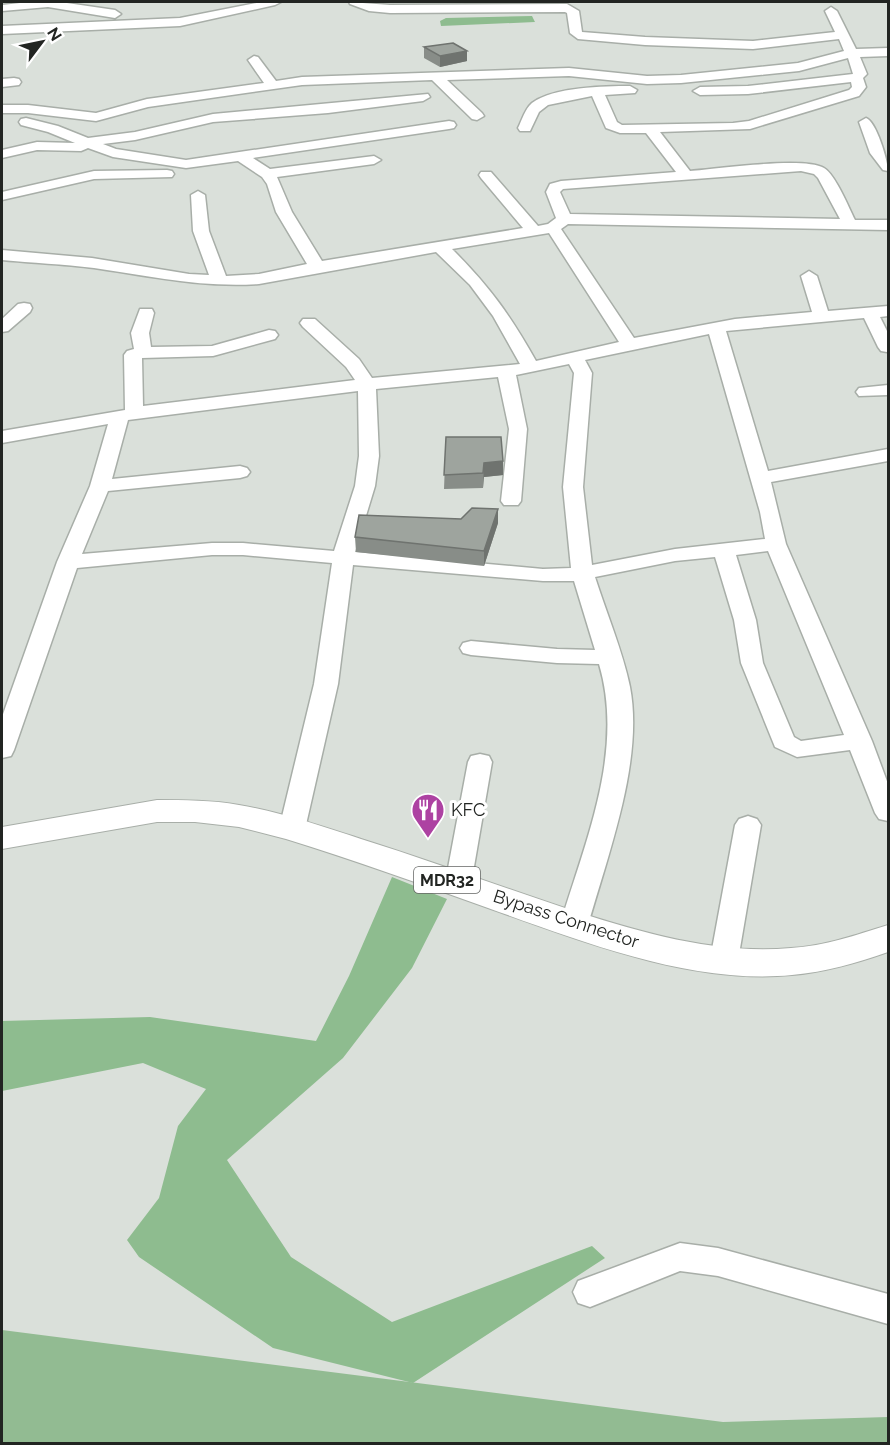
<svg xmlns="http://www.w3.org/2000/svg" width="890" height="1445" font-family="Raleway,sans-serif">
	<style>
		.green { fill: #92bb92 }
		.forest { fill: #8ebc8f }
		.lines { fill: none; stroke-linecap: round; stroke-linejoin: round }
		.minor-casing { stroke: #a8aea8; stroke-width: 3 }
		.major-casing { stroke: #a8aea8; stroke-width: 2 }
		.minor { fill: #fff; fill-rule: evenodd }
		.major { fill: #fff; fill-rule: evenodd }
		.wall { fill: #888d88 }
		.shaded-wall { fill: #6f736f }
		.building { fill: #9ea49e; stroke: #6f736f; stroke-width: 1.5 }
		.labels { text-anchor: middle; stroke-width: 6; stroke-linejoin: round; paint-order: stroke }
		.shield { fill: #fff; stroke: #646664; stroke-width: 1.5 }
		.shield-label { font-size: 16px; font-weight: bold; fill: #222522 }
		.poi-label { font-size: 18px; fill: #222522; stroke: #fff; text-anchor: start }
		.street-label { font-size: 18px; fill: #222522; stroke: #fff }
	</style>
	<rect width="100%" height="100%" fill="#dae0da"/>
	<!-- green -->
	<path class="green" d="M 2,1330 L 723,1422 L 888,1417 L 888,1443 L 2,1443 Z"/>
	<!-- forest -->
	<path class="forest" d="M 532,16 L 535,22 L 441,26 L 440,21 L 446,18 Z
		M 392,877 L 447,899 L 412,968 L 343,1058 L 227,1160 L 291,1257 L 392,1322 L 592,1246 L 605,1258 L 413,1383 L 273,1348 L 139,1257 L 127,1240 L 159,1198 L 178,1126 L 206,1089 L 143,1063 L 2,1091 L 2,1021 L 150,1017 L 316,1041 L 349,976 Z"/>
	<g class="lines">
		<!-- minor casing -->
		<g class="minor-casing">
			<path id="minor" d="M 29,2 L 60,2 L 115,10 L 121,14 L 115,18 L 48,7 L 2,11 L 2,5 Z
				M 261,2 L 281,2 L 275,5 L 180,26 L 2,34 L 2,26 L 180,18 Z
				M 349,2 L 390,5 L 567,4 L 579,11 L 582,32 L 645,37 L 753,41 L 835,32 L 825,11 L 831,7 L 837,11 L 856,49 L 888,48 L 888,56 L 860,57 L 867,74 L 863,78 L 866,87 L 859,96 L 750,129 L 660,132 L 690,171 C 718,169 804,156 824,168 C 835,174 849,208 855,220 L 888,220 L 888,230 L 568,224 L 561,229 L 634,338 L 735,319 L 812,312 L 801,276 L 809,271 L 817,276 L 828,311 L 888,306 L 888,316 L 880,317 L 888,333 L 887,352 L 881,351 L 878,347 L 864,318 L 726,331 L 768,471 L 888,449 L 888,461 L 771,482 L 786,544 L 872,741 L 888,784 L 888,821 L 879,819 L 875,813 L 850,750 L 797,757 L 775,747 L 741,663 L 734,620 L 715,557 L 675,561 L 595,577 C 606,612 623,652 630,687 C 644,760 608,854 588,925 L 584,932 L 574,935 L 564,932 L 560,925 C 585,842 625,751 599,664 L 557,663 L 471,655 L 463,653 L 460,648 L 463,643 L 471,641 L 557,649 L 595,650 L 574,581 L 543,581 L 353,565 L 338,684 L 305,829 L 301,835 L 292,838 L 283,835 L 279,829 L 314,684 L 332,563 L 243,555 L 212,555 L 77,568 L 14,750 L 11,756 L 2,758 L 2,717 L 57,562 L 90,486 L 108,424 L 2,443 L 2,431 L 125,410 L 124,355 L 127,351 L 134,349 L 131,333 L 140,309 L 152,309 L 154,313 L 149,333 L 151,347 L 212,346 L 269,330 L 275,331 L 278,335 L 275,339 L 213,356 L 142,358 L 143,406 L 355,380 L 346,367 L 303,327 L 300,323 L 303,319 L 315,319 L 359,359 L 372,378 L 520,364 L 493,316 L 470,285 L 436,252 L 259,284 C 202,288 149,276 94,268 C 63,264 32,263 2,260 L 2,250 L 92,258 L 189,274 L 209,275 L 193,231 L 191,195 L 198,191 L 205,195 L 209,231 L 226,276 L 259,274 L 307,264 L 276,212 L 267,184 L 262,177 L 238,161 L 186,168 L 113,157 L 88,148 L 81,151 L 37,150 L 2,158 L 2,150 L 37,142 L 75,143 L 48,132 L 21,125 L 19,122 L 21,119 L 26,118 L 58,126 L 88,138 L 135,132 L 213,114 L 428,94 L 430,97 L 423,101 L 328,113 L 213,122 L 135,140 L 103,144 L 116,149 L 186,160 L 449,121 L 454,122 L 456,125 L 454,128 L 449,129 L 253,158 L 270,169 L 374,156 L 381,160 L 374,164 L 277,177 L 292,212 L 322,261 L 523,228 L 481,178 L 479,175 L 481,172 L 491,172 L 538,226 L 548,224 L 556,218 L 546,192 L 550,184 L 561,181 L 676,172 L 646,133 L 620,133 L 606,128 L 592,96 L 548,105 L 539,112 L 530,131 L 520,131 L 518,128 C 522,120 525,109 532,103 C 553,87 604,86 630,86 L 637,90 L 635,93 L 605,95 L 617,122 L 622,125 L 733,123 L 749,121 L 849,90 L 852,87 L 851,82 L 748,94 L 700,95 L 693,91 L 700,87 L 748,86 L 853,74 L 848,58 L 799,71 L 681,83 L 647,84 L 569,76 L 447,80 L 482,113 L 484,116 L 477,120 L 472,119 L 432,80 L 302,85 L 148,107 L 96,121 L 28,113 L 2,113 L 2,105 L 28,105 L 96,113 L 147,99 L 264,83 L 248,60 L 254,56 L 258,57 L 276,81 L 302,77 L 569,68 L 647,76 L 681,75 L 798,63 L 844,51 L 839,39 L 753,49 L 645,45 L 578,39 L 570,33 L 567,13 L 565,12 L 390,13 L 369,11 L 350,4 ZM 801,171 L 814,174 L 818,178 L 840,219 L 570,214 L 560,192 L 563,189 ZM 549,233 L 619,342 L 536,361 C 510,315 490,287 452,249 ZM 709,334 L 760,512 L 765,539 L 675,549 L 592,565 L 583,487 L 592,373 L 585,360 ZM 569,364 L 574,373 L 563,487 L 571,568 L 543,569 L 355,552 L 375,486 L 379,456 L 376,389 L 498,377 L 509,429 L 501,501 L 504,505 L 518,505 L 521,501 L 527,429 L 516,375 ZM 358,391 L 359,456 L 355,486 L 334,551 L 243,543 L 212,543 L 82,554 L 108,491 L 240,478 L 247,476 L 250,472 L 247,468 L 240,466 L 112,479 L 128,420 ZM 768,551 L 844,735 L 801,741 L 794,737 L 763,663 L 756,620 L 736,555 Z
				M 14,78 L 19,79 L 21,82 L 19,85 L 2,87 L 2,79 Z
				M 866,118 C 876,121 888,161 888,171 L 883,170 L 870,153 L 859,122 Z
				M 167,170 L 172,171 L 174,174 L 172,177 L 94,179 L 2,200 L 2,192 L 94,171 Z
				M 24,303 L 30,304 L 32,308 L 30,312 L 8,331 L 2,332 L 2,319 L 18,304 Z
				M 888,385 L 888,395 L 859,396 L 856,392 L 859,388 Z
				M 480,754 L 489,756 L 492,762 L 471,884 L 467,891 L 458,893 L 449,891 L 445,884 L 468,762 L 471,756 Z
				M 748,816 L 757,819 L 761,825 L 738,960 L 734,967 L 724,970 L 714,967 L 710,960 L 735,825 L 739,819 Z
				M 680,1243 L 718,1248 L 888,1294 L 888,1324 L 718,1276 L 680,1271 L 590,1307 L 578,1303 L 573,1292 L 578,1281 Z"/>
		</g>
		<!-- major casing -->
		<g class="major-casing">
			<path id="major" d="M 157,800 C 184,800 212,800 239,805 C 280,812 321,826 361,839 C 431,861 499,886 568,909 C 639,932 716,955 791,948 C 825,946 856,935 888,925 L 888,952 C 857,963 826,972 792,975 C 692,985 581,941 488,908 C 421,884 354,860 286,839 L 239,827 L 195,822 L 157,822 L 2,849 L 2,827 Z"/>
		</g>
		<!-- minor -->
		<use href="#minor" class="minor"/>
		<!-- major -->
		<use href="#major" class="major"/>
	</g>
	<!-- wall -->
	<path class="wall" d="M 424,47 L 467,51 L 467,61 L 440,67 L 424,58 Z
		M 446,437 L 503,475 L 484,477 L 483,488 L 444,489 Z
		M 498,509 L 498,523 L 484,566 L 356,552 L 355,537 L 461,519 Z"/>
	<!-- shaded-wall -->
	<path class="shaded-wall" d="M 467,51 L 467,61 L 440,67 L 440,56 Z
		M 503,461 L 503,475 L 484,477 L 483,488 L 484,463 Z
		M 498,509 L 498,523 L 484,566 L 484,551 Z"/>
	<!-- building -->
	<path class="building" d="M 453,43 L 467,51 L 440,56 L 424,47 Z
		M 446,437 L 501,437 L 503,461 L 484,463 L 483,473 L 444,475 Z
		M 472,508 L 498,509 L 484,551 L 355,537 L 359,515 L 461,519 Z"/>
	<!-- icons -->
	<defs>
		<g id="restaurant-pin" transform="scale(1.725)"><path d="M0 17L-7.5 6A9.5 9.5 0 1 1 7.5 6Z" fill="#ad42a2" stroke="#fff"/><path d="M-5-6h1v4h1v-4h1v4h1v-4h1v5L-1.5 .5V6h-2V.5L-5-1ZM5-6V6H3V1.5H1.5Q1.5-4 5-6Z" fill="#fff"/></g>
	</defs>
	<g fill-rule="evenodd">
		<use href="#restaurant-pin" x="428" y="810"/>
	</g>
	<g class="labels">
		<!-- shield labels -->
		<rect class="shield" x="414" y="867" width="66" height="26" rx="4.5"/>
		<g class="shield-label">
			<text x="447" y="886">MDR32</text>
		</g>
		<!-- poi labels -->
		<g class="poi-label">
			<text x="451" y="816">KFC</text>
		</g>
		<!-- street labels -->
		<g class="street-label">
			<text transform="translate(566 919) rotate(18)" y="6">Bypass Connector</text>
		</g>
	</g>
	<!-- border -->
	<rect width="890" height="1445" fill="none" stroke="#222522" stroke-width="6"/>
	<!-- north arrow -->
	<g transform="translate(42 42) rotate(58)" stroke="#ffffff" stroke-width="4.5" paint-order="stroke">
	<path d="M0-4.5L10 22L0 15L-10 22Z" fill="#222522"/>
	<text y="-9" font-size="16" font-weight="bold" text-anchor="middle" fill="#222522">N</text>
	</g>
</svg>
